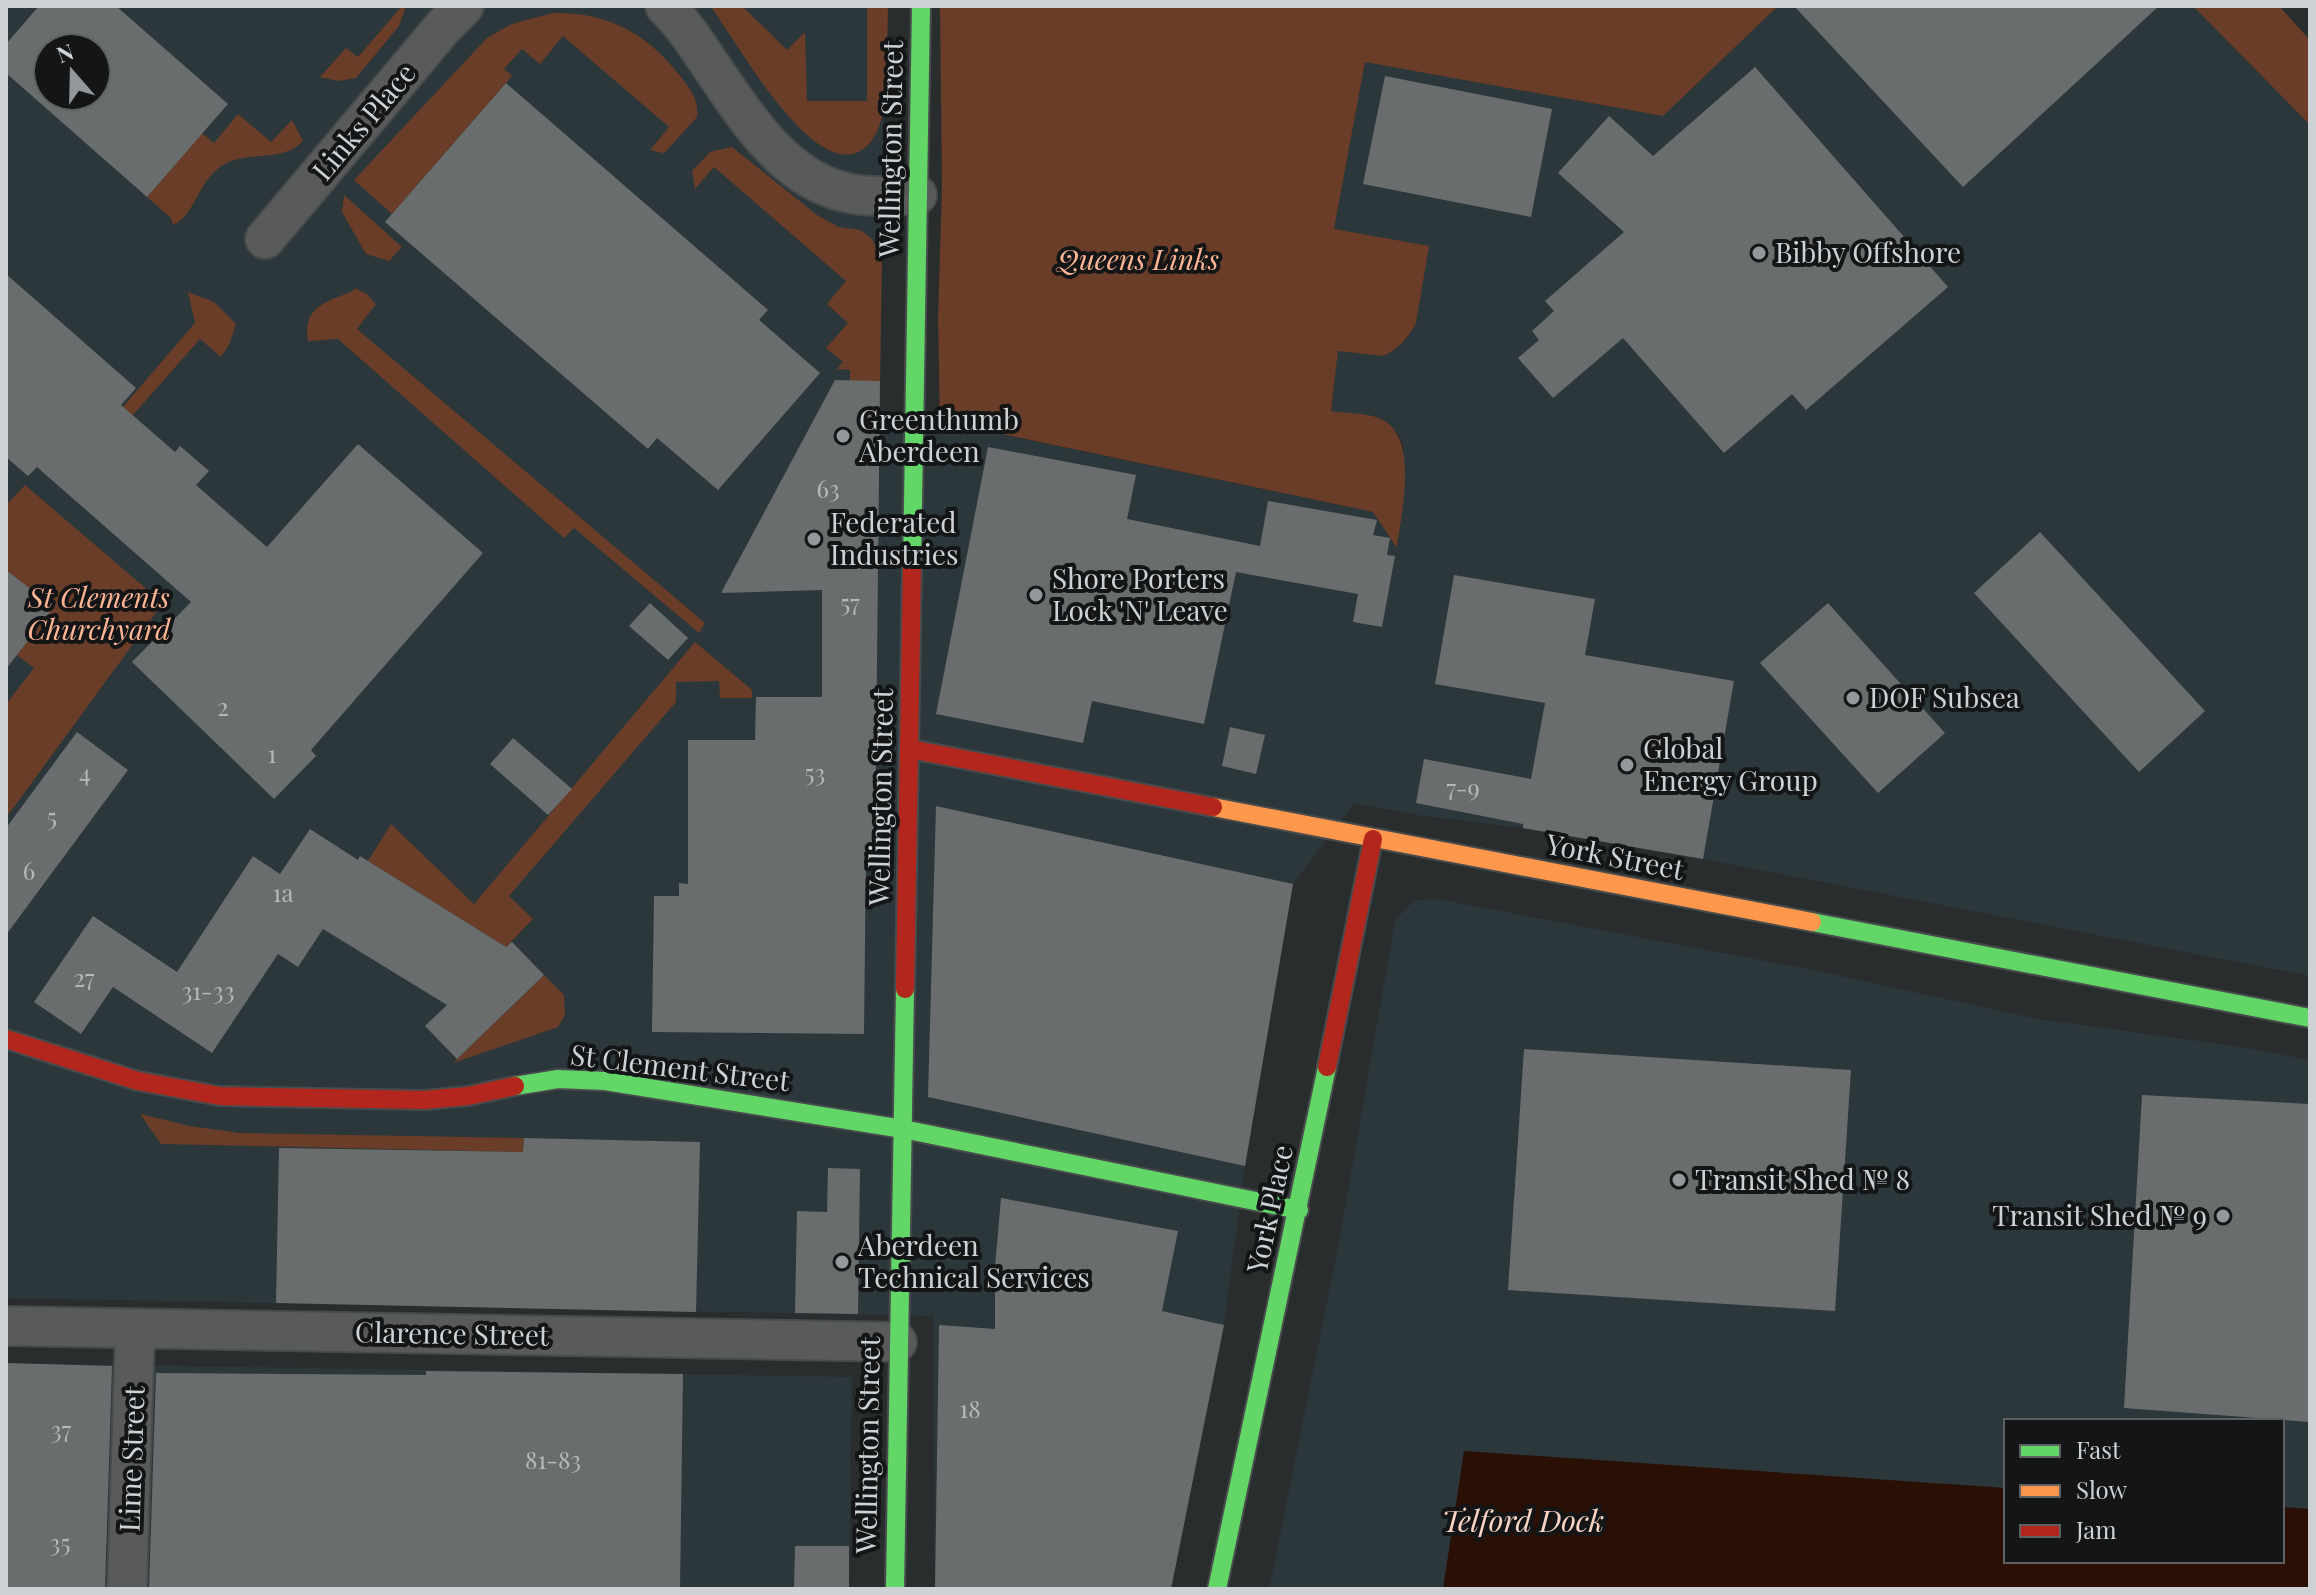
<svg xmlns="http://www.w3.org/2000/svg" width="2316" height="1595" font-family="'Playfair Display',serif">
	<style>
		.built { fill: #2b373b; fill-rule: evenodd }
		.green { fill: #693d27 }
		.water { fill: #290f04 }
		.building { fill: #6a6d6e; fill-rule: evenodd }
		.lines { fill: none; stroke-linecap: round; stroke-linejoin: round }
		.street-casing { stroke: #484b4c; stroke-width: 42 }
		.fast-casing { stroke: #484b4c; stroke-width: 22 }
		.slow-casing { stroke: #484b4c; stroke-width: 22 }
		.jam-casing { stroke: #484b4c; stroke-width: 22 }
		.street { stroke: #595b5b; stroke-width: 38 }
		.fast { stroke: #63d668; stroke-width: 18 }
		.slow { stroke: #ff974d; stroke-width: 18 }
		.jam { stroke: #b3261e; stroke-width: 18 }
		.poi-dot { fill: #95989a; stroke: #131516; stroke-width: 3 }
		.labels { text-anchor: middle; stroke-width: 8; stroke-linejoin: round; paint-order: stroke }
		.number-label { font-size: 24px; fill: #b6b9ba }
		.street-label { font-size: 28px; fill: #cfd2d4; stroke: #131516 }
		.poi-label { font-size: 28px; fill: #cfd2d4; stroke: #131516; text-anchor: start }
		.park-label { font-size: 28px; font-style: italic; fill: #feb593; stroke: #131516 }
		.water-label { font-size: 30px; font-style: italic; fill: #fad4c3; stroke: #131516 }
	</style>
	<rect width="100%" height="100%" fill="#2a2d2e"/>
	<!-- built -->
	<path class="built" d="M 9,6 L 885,6 L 880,409 L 1373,512 L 1398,546 L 1405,479 L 1403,443 L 1398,434 L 1377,417 L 1331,412 L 1338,350 L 1384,356 L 1406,341 L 1411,332 L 1416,322 L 1428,247 L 1334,229 L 1365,61 L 1662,116 L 1778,6 L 2193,6 L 2310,125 L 2310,976 L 1703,859 L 1523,828 L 1417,815 L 1354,803 L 1293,884 L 1245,1166 L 1224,1325 L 1171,1589 L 935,1589 L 933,1316 L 6,1298 L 6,11 ZM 48,48 L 96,48 L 96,96 L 48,96 Z
		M 1437,899 L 1813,970 L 2038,1019 L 2235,1046 L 2310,1060 L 2310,1589 L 1269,1589 L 1338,1248 L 1395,921 L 1406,908 L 1417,900 ZM 2006,1421 L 2282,1421 L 2282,1561 L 2006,1561 Z
		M 6,1363 L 852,1377 L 849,1589 L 6,1589 Z"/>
	<!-- green -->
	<path class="green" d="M 402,6 L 406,6 L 399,26 L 356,78 L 338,81 L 320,77 L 346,48 L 358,57 Z
		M 710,6 L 742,6 L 787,50 L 805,32 L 807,101 L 867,101 L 867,6 L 888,6 L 886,113 L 883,113 C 880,127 874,142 862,150 C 812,182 736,39 710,6 Z
		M 940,6 L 1778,6 L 1663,116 L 1365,62 L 1334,229 L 1429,246 L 1416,323 C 1408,338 1400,348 1383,356 L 1338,351 L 1331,411 C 1346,414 1366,412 1381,419 C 1420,437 1401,513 1397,548 L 1373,512 L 940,421 L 938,319 L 942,189 Z
		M 2193,6 L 2279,6 L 2310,40 L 2310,125 Z
		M 553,13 C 609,12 648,34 681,77 C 691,90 699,100 697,117 L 666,151 L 663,153 L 650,150 L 669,127 L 563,36 L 540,64 L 522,49 L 504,69 L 512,76 L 392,214 L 354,180 L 487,38 L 512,24 Z
		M 238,114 L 271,142 L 292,120 L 303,141 C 282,164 245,149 220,167 C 199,181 193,218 173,225 L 171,218 L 147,197 L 202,133 L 214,143 Z
		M 732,147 L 817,215 L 839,227 L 860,230 L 872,239 L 882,260 L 880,381 L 850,381 L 850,370 L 837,369 L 843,362 L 826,348 L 848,323 L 827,304 L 846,281 L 714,167 L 695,189 L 692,171 L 710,152 Z
		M 344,195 L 402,247 L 389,261 L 366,254 L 342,212 Z
		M 354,288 L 367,294 L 376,304 L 357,329 L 705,623 L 699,633 L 574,528 L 564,538 L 338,339 L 308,341 C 302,307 326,302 353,291 Z
		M 188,292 L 214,302 L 236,324 L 229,345 L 221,357 L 200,339 L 126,423 L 116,415 L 195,323 Z
		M 25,485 L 163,603 L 6,818 L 6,704 L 34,668 L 13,652 L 6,584 L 6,505 Z
		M 695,642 L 752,690 L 752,698 L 720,698 L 719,681 L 676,682 L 676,702 L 509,896 L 533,919 L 506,947 L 368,861 L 391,824 L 474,904 Z
		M 544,975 L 564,995 L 565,1015 L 558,1027 L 453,1063 Z
		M 140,1114 L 190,1126 L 240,1133 L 524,1138 L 523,1152 L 161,1144 Z"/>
	<!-- water -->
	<path class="water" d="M 1464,1451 L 2006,1488 L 2006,1561 L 2282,1561 L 2282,1507 L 2310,1509 L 2310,1589 L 1443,1589 Z"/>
	<!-- building -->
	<path class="building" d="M 39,6 L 116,6 L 228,104 L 147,197 L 6,73 L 6,44 ZM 48,48 L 96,48 L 96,96 L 48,96 Z
		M 1794,6 L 2159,6 L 1963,187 Z
		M 1755,67 L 1948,287 L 1806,410 L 1792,394 L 1724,453 L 1623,338 L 1553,398 L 1518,358 L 1539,340 L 1532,331 L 1554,311 L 1545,301 L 1624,232 L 1558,173 L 1609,116 L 1653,156 Z
		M 1385,76 L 1552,109 L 1531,217 L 1363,184 Z
		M 506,83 L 768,310 L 759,320 L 820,373 L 718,490 L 657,438 L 648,449 L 385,222 Z
		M 6,274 L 136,388 L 121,405 L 175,452 L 180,446 L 209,471 L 196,485 L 267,547 L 358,444 L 483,553 L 311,750 L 316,756 L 274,799 L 132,662 L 191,602 L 37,467 L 28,476 L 6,457 Z
		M 835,380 L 880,381 L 875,851 L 866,851 L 864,1034 L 652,1032 L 654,896 L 679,896 L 679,883 L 688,884 L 688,740 L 755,740 L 756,697 L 822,697 L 822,590 L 721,593 Z
		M 988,447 L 1136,475 L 1127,519 L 1260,546 L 1268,501 L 1377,520 L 1373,535 L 1390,538 L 1387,555 L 1395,556 L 1382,627 L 1353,622 L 1358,594 L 1236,572 L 1204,724 L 1092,701 L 1083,743 L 936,714 Z
		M 2040,532 L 2205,711 L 2139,772 L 1974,593 Z
		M 6,570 L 54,607 L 6,669 Z
		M 1454,575 L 1595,599 L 1585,655 L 1734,681 L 1703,859 L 1523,828 L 1523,824 L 1416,803 L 1424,759 L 1531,779 L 1545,703 L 1435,684 Z
		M 650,603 L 688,638 L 668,660 L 629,626 Z
		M 1828,603 L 1945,733 L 1878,793 L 1760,663 Z
		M 1230,727 L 1265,735 L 1256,774 L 1222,766 Z
		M 77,732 L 128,770 L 6,935 L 6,828 Z
		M 513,738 L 572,789 L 548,815 L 490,764 Z
		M 936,806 L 1293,884 L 1245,1166 L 928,1097 Z
		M 310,829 L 358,860 L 360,856 L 506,947 L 512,942 L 544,975 L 457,1059 L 425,1026 L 447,1005 L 323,929 L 298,967 L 278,954 L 212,1053 L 113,987 L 81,1034 L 34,1002 L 93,916 L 177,972 L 253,856 L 280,874 Z
		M 1524,1049 L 1851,1070 L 1835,1311 L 1508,1290 Z
		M 2142,1095 L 2310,1104 L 2310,1422 L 2124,1408 Z
		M 524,1138 L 700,1142 L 696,1312 L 276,1303 L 279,1148 L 523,1152 Z
		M 828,1168 L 860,1169 L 858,1314 L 795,1313 L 797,1211 L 827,1212 Z
		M 1001,1198 L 1178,1231 L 1162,1311 L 1224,1325 L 1171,1589 L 935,1589 L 939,1325 L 995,1329 L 995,1267 Z
		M 6,1363 L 112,1366 L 105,1589 L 6,1589 Z
		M 426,1371 L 683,1374 L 680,1589 L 149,1589 L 156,1373 L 426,1375 Z
		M 795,1546 L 849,1546 L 849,1589 L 794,1589 Z"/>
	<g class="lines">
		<!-- street casing -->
		<g class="street-casing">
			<path id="street" d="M 665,6 C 684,24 698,47 713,69 C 746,117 784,178 844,192 C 868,198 893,196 917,195
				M 265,239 L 444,26 L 464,6
				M 6,1326 L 897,1342
				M 127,1589 L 135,1329"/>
		</g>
		<!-- fast casing -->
		<g class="fast-casing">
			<path id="fast" d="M 912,566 L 921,6
				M 1812,922 L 2310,1018
				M 515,1086 L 558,1079 L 605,1081 L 903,1129 L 1299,1210
				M 895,1589 L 905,989
				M 1217,1589 L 1327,1067"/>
		</g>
		<!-- slow casing -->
		<g class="slow-casing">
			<path id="slow" d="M 1213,807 L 1812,922"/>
		</g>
		<!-- jam casing -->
		<g class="jam-casing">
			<path id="jam" d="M 910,749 L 1213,807
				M 905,989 L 912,566
				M 6,1039 L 138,1081 L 220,1096 L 424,1100 L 468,1096 L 515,1086
				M 1327,1067 L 1373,839"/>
		</g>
		<!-- street -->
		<use href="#street" class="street"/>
		<!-- fast -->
		<use href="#fast" class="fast"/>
		<!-- slow -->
		<use href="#slow" class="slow"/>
		<!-- jam -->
		<use href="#jam" class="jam"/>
	</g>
	<!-- markers -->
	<g class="poi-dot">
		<circle cx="1759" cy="253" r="8"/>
		<circle cx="843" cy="436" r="8"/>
		<circle cx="814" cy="539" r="8"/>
		<circle cx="1036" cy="595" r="8"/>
		<circle cx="1853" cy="698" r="8"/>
		<circle cx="1627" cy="765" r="8"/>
		<circle cx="1679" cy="1180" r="8"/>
		<circle cx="2223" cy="1216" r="8"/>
		<circle cx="842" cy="1262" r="8"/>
	</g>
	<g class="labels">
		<!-- number labels -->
		<g class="number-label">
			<text x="828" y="498">63</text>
			<text x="850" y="612">57</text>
			<text x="223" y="716">2</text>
			<text x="272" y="763">1</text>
			<text x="85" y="782">4</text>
			<text x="815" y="782">53</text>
			<text x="1463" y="797">7-9</text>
			<text x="52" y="826">5</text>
			<text x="29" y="880">6</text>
			<text x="283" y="902">1a</text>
			<text x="84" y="987">27</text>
			<text x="208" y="1000">31-33</text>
			<text x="970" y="1418">18</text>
			<text x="61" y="1439">37</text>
			<text x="553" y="1469">81-83</text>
			<text x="60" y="1552">35</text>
		</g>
		<!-- street labels -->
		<g class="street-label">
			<text transform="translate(364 122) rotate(-50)" y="10">Links Place</text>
			<text transform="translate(891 149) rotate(-89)" y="10">Wellington Street</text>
			<text transform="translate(881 797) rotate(-89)" y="10">Wellington Street</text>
			<text transform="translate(1615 857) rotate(11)" y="10">York Street</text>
			<text transform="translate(680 1068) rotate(7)" y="10">St Clement Street</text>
			<text transform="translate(1270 1209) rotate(-78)" y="10">York Place</text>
			<text transform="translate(452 1334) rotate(1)" y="10">Clarence Street</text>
			<text transform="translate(868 1445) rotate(-89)" y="10">Wellington Street</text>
			<text transform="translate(132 1459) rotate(-88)" y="10">Lime Street</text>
		</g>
		<!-- poi labels -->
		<g class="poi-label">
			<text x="1775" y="263">Bibby Offshore</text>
			<text x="859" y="430">Greenthumb<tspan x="859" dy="32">Aberdeen</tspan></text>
			<text x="830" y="533">Federated<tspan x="830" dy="32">Industries</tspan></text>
			<text x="1052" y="589">Shore Porters<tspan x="1052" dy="32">Lock 'N' Leave</tspan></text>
			<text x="1869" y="708">DOF Subsea</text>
			<text x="1643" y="759">Global<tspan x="1643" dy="32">Energy Group</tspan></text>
			<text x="1695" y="1190">Transit Shed № 8</text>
			<text x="2207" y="1226" text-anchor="end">Transit Shed № 9</text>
			<text x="858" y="1256">Aberdeen<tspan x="858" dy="32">Technical Services</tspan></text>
		</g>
		<!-- park labels -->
		<g class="park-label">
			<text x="1138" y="270">Queens Links</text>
			<text x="99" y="608">St Clements<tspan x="99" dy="32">Churchyard</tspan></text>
		</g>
		<!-- water labels -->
		<g class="water-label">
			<text x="1523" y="1532">Telford Dock</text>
		</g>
	</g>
	<!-- border -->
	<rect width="2316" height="1595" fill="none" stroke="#cfd2d4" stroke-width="16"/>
	<!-- legend -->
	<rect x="2004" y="1419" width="280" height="144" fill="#131516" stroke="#5e6162" stroke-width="2"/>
	<rect x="2020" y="1445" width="40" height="12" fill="#63d668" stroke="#5e6162" stroke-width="2"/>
	<text x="2076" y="1459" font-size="24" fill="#cfd2d4">Fast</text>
	<rect x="2020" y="1485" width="40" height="12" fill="#ff974d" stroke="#5e6162" stroke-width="2"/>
	<text x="2076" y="1499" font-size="24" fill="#cfd2d4">Slow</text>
	<rect x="2020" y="1525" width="40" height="12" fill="#b3261e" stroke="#5e6162" stroke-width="2"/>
	<text x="2076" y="1539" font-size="24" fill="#cfd2d4">Jam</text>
	<!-- north arrow -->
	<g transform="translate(72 72) rotate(340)"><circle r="38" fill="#131516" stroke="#5e6162" stroke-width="2"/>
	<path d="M0-6L14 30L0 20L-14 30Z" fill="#95989a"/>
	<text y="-12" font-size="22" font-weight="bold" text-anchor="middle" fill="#cfd2d4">N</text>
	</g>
</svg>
